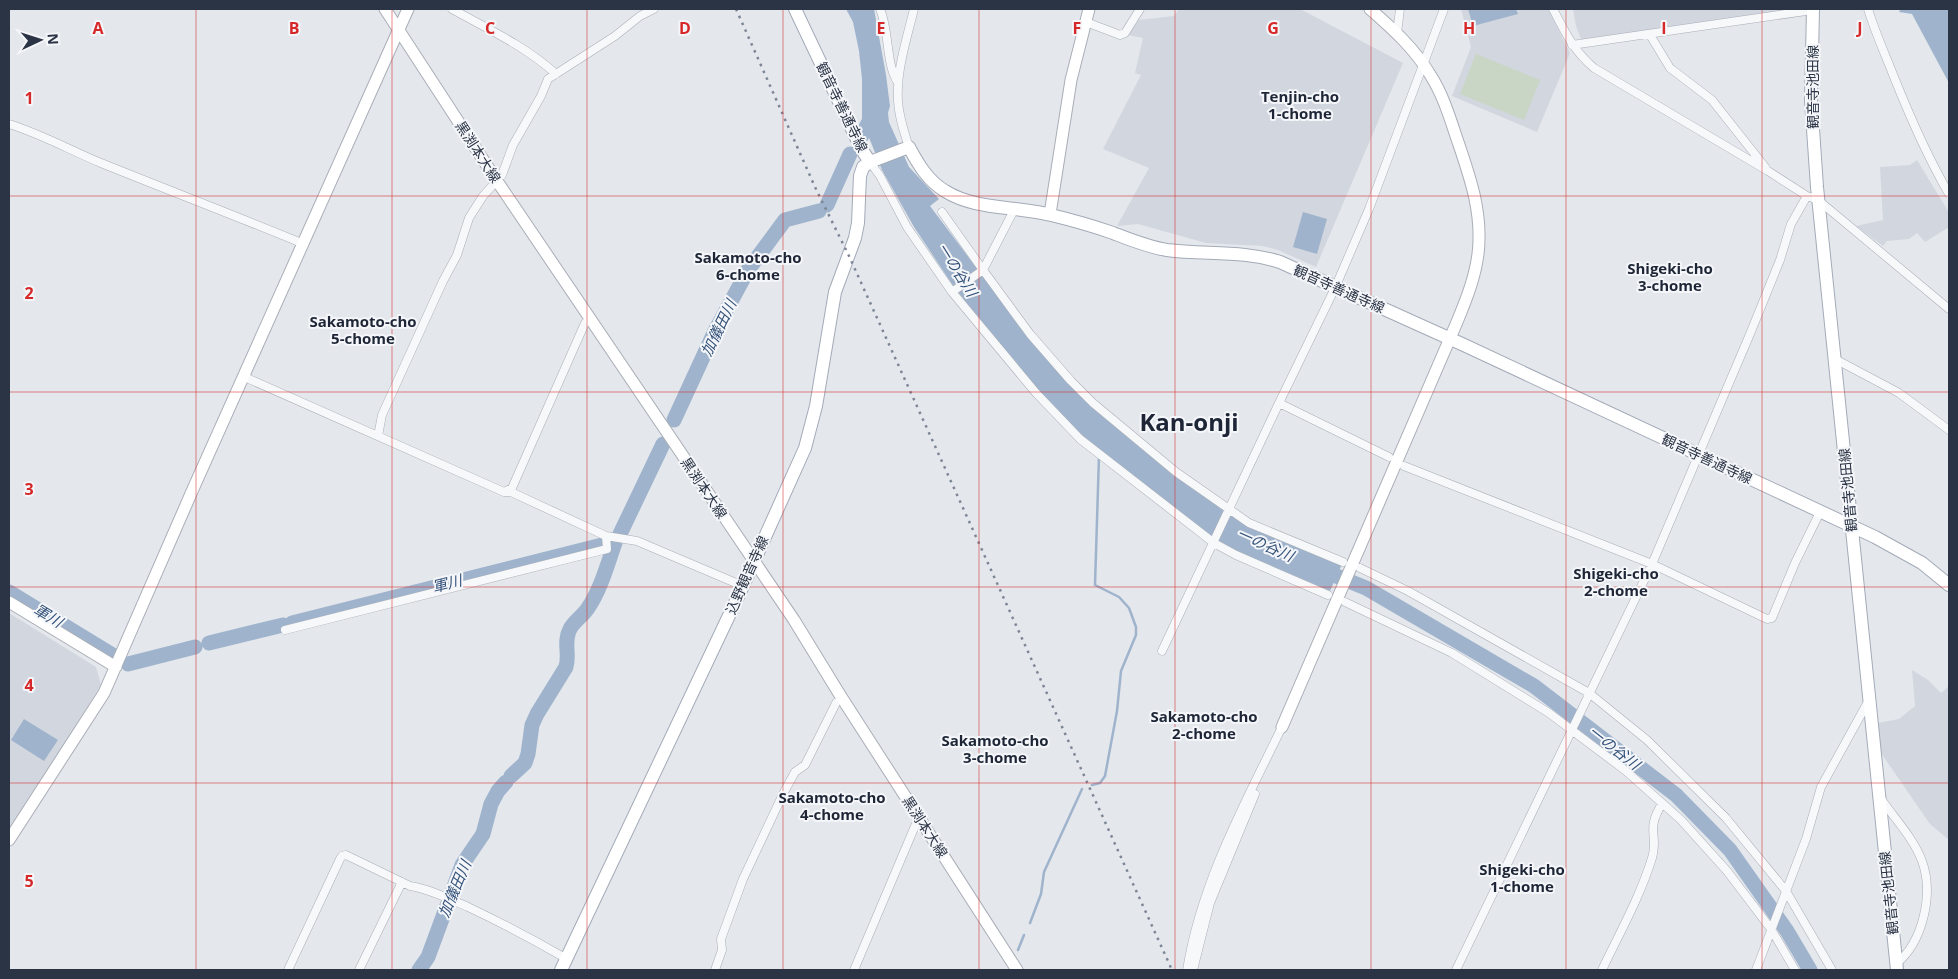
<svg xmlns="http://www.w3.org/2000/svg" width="1958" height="979" font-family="'Open Sans','Noto Sans JP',sans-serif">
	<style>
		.built { fill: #d2d6de }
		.green { fill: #c9d6c5 }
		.water { fill: #9fb4cc }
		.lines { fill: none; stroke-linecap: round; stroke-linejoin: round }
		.stream { stroke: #9fb4cc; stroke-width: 2.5 }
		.river { stroke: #9fb4cc; stroke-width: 15 }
		.street-casing { stroke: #a9aeb7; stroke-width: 9 }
		.secondary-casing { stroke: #a9aeb7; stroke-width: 13 }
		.primary-casing { stroke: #a3abb8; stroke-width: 14 }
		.street { stroke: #f7f8fa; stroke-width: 8 }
		.secondary { stroke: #fff; stroke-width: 11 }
		.primary { stroke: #fff; stroke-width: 12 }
		.rail { stroke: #7d8696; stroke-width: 2.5; stroke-dasharray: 2.5 5; stroke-linecap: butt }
		.grid { fill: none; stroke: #d62828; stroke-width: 1; stroke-opacity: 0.55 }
		.labels { text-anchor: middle; stroke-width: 4; stroke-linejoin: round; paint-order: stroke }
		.street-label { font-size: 14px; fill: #2b3445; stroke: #f4f6f9 }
		.neighbourhood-label { font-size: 15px; font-weight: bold; fill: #1d2536; stroke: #f4f6f9 }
		.water-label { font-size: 15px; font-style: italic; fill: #34527a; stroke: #f4f6f9 }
		.town-label { font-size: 24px; font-weight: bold; fill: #1d2536; stroke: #f4f6f9 }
		.grid-label { font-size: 16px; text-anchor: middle; font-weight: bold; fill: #d62828; stroke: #f4f6f9; stroke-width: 4; stroke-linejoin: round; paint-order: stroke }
	</style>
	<rect width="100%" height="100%" fill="#e4e7ec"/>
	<!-- built -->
	<path class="built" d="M 1179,9 L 1300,9 L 1403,63 L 1316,267 L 1278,250 L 1263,246 L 1206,243 L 1138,224 L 1117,226 L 1149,168 L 1103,149 L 1141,75 L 1135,73 L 1143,38 L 1128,35 L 1139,20 L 1174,16 Z
		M 1461,9 L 1548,9 L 1570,53 L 1537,132 L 1452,96 L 1471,47 Z
		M 1573,9 L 1791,9 L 1591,42 L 1581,39 L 1576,26 Z
		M 1917,160 L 1948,211 L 1949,227 L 1925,242 L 1917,233 L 1909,239 L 1887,241 L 1883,246 L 1856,226 L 1883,220 L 1880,167 L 1910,165 Z
		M 9,613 L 96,667 L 101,685 L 9,832 Z
		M 1912,670 L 1928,680 L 1941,693 L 1949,686 L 1949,840 L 1930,824 L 1881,753 L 1878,723 L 1899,719 L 1915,706 Z"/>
	<!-- green -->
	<path class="green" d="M 1476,54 L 1540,80 L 1524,120 L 1460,94 Z"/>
	<!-- water -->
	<path class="water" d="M 846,9 L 874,9 L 886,75 L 890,106 L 888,113 L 889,122 L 909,167 L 939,199 L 930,206 L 1027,335 L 1087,400 L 1220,505 L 1342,564 L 1330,591 L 1231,549 L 1207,533 L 1073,429 L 1009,358 L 952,284 L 914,227 L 882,170 L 862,120 L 862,79 L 859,51 L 853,22 Z
		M 1468,9 L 1516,9 L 1518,14 L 1473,26 Z
		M 1901,9 L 1949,9 L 1949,83 L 1912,14 L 1899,12 Z
		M 1303,212 L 1327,219 L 1317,254 L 1293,247 Z
		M 24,719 L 58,740 L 44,761 L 11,740 Z"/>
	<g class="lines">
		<!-- stream -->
		<path class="stream" d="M 1092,785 L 1100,783 L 1105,776 L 1117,711 L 1121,671 L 1136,635 L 1136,627 L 1129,608 L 1119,597 L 1095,585 L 1099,456
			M 1030,923 L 1041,894 L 1044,872 L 1082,789
			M 1018,950 L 1024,935"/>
		<!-- river -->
		<path class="river" d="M 861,137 L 875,110
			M 827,205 L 850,154
			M 674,420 L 715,331 L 748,270 L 785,220 L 819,211
			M 620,534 L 663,444
			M 1319,569 L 1366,588 L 1534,686 L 1676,795 L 1730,850 L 1787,931 L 1810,970
			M 9,592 L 114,656
			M 292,623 L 602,545
			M 209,643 L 283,625
			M 128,664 L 195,647
			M 511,776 L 525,763 L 528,754 L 532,725 L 537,714 L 566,667 C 570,654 563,642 570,629 C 574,621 583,616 588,608 C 601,589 607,565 615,543
			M 419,970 L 428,957 L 462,865 L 483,834 L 491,804 L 498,791 L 506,782"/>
		<!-- street casing -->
		<g class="street-casing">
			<path id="street" d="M 452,9 C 488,29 525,46 556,74
				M 880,9 C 890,32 885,62 898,83
				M 1553,9 C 1565,32 1573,50 1594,68 L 1768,171 L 1807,196 L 1818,200 L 1949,309
				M 1868,9 C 1875,32 1885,54 1894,77 C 1910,117 1927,156 1949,194
				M 1086,22 L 1120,35 L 1125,33 L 1140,9
				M 1397,33 L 1400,9
				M 1650,35 L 1670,68 L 1712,100 L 1765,167
				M 1572,45 L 1813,10
				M 9,124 C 41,134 70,150 101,163 C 168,190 236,216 304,244
				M 909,147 C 904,132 899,117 898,101 C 896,71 907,38 914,9
				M 870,162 L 880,176 L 907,227 L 952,292 L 1036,393 L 1080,439 L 1214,543 L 1236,555 L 1328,595
				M 502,175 L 513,145 L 541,96 L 548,79 L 615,36 L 640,16 L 654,9
				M 1015,208 L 983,270 L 1030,334 L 1071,381 L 1093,403 L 1176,472 L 1249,523 L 1343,562
				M 942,212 L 983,270 L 952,292
				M 1835,359 L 1899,393 L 1949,430
				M 249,379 L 504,492 L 511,492 L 606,536 L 637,541 L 743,586
				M 1279,403 L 1335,288 L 1369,209 L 1444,9
				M 378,436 L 382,415 L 443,281 L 457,255 L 469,218 L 483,196 L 493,185
				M 1404,466 L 1652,564 L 1767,619 L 1772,618 L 1795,563 L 1820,512
				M 504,492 L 512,488 L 585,323
				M 1360,568 L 1408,591 L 1589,693 L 1647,740 L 1726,818 L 1786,891 L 1832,970
				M 1345,602 L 1452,653 L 1549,713 L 1626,771 L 1681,820 L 1727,871 L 1771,929 L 1795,970
				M 285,630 L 607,549 L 606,536
				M 1162,651 L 1279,403 L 1389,457
				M 1882,800 C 1895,819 1914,839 1922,861 C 1934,894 1923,942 1896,964
				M 288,970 L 340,859 L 342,856 L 346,855 L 410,886 C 430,889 449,899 468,907 C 502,923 534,940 567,959
				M 359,970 L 402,882
				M 715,970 L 722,950 L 721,939 L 743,879 L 784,792 L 795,772 L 805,765 L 836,703
				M 854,970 L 915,826
				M 1187,970 C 1201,883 1244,805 1282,727
				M 1193,970 L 1210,903 L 1255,794
				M 1456,970 L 1652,564 L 1750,334 L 1780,260 L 1791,224 L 1807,196
				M 1602,970 C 1619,934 1640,897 1652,858 C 1659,836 1645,830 1662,804
				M 1756,970 L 1806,839 L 1821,787 L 1869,700"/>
		</g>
		<!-- secondary casing -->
		<g class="secondary-casing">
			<path id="secondary" d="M 385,9 L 497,181 L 794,620 L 840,695 L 1017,970
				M 1050,214 L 1071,80 L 1089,9
				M 9,602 L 116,667
				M 1282,727 L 1457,322 C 1466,300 1475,278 1478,254 C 1483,213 1470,177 1457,139 C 1450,118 1443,95 1431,76 C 1415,49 1393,29 1370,9
				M 9,840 L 104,693 L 193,489 L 408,9"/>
		</g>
		<!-- primary casing -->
		<g class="primary-casing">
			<path id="primary" d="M 795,9 L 862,150 L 870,162
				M 1813,9 L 1811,100 L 1817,187 L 1897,970
				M 561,970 L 743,586 L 805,448 L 816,406 L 835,292 L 855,238 L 858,223 L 860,176 L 863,167 L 870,162 L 909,147 C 918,164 928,181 945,191 C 975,210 1017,206 1051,215 C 1072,220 1093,226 1113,233 C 1131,240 1148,247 1167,250 C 1205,255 1243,250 1280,262 L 1464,345 L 1875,537 L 1922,563 L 1949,585"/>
		</g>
		<!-- street -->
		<use href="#street" class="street"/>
		<!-- secondary -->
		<use href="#secondary" class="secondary"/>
		<!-- primary -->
		<use href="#primary" class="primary"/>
		<!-- rail -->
		<path class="rail" d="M 736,9 L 815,187 L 849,256 L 1172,970"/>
	</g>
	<!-- grid -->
	<path class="grid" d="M 196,9 L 196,970M 392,9 L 392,970M 587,9 L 587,970M 783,9 L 783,970M 979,9 L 979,970M 1175,9 L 1175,970M 1371,9 L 1371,970M 1566,9 L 1566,970M 1762,9 L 1762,970M 9,196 L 1949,196M 9,392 L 1949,392M 9,587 L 1949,587M 9,783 L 1949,783"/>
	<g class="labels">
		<!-- street labels -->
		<g class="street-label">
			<text transform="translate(1813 87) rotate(-90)" y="5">観音寺池田線</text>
			<text transform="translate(842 107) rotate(64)" y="5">観音寺善通寺線</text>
			<text transform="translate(478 152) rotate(57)" y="5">黒渕本大線</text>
			<text transform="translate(1339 289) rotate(24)" y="5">観音寺善通寺線</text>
			<text transform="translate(1707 459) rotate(25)" y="5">観音寺善通寺線</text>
			<text transform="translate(704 488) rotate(56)" y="5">黒渕本大線</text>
			<text transform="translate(1848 490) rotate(-95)" y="5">観音寺池田線</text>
			<text transform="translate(747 575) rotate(-66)" y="5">込野観音寺線</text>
			<text transform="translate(925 827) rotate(57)" y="5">黒渕本大線</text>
			<text transform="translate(1889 893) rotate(-96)" y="5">観音寺池田線</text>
		</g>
		<!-- neighbourhood labels -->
		<g class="neighbourhood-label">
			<text x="1300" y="102">Tenjin-cho<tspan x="1300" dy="17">1-chome</tspan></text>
			<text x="748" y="263">Sakamoto-cho<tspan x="748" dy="17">6-chome</tspan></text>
			<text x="1670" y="274">Shigeki-cho<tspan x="1670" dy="17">3-chome</tspan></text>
			<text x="363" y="327">Sakamoto-cho<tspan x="363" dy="17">5-chome</tspan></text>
			<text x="1616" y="579">Shigeki-cho<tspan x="1616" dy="17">2-chome</tspan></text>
			<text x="1204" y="722">Sakamoto-cho<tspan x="1204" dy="17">2-chome</tspan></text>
			<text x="995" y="746">Sakamoto-cho<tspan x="995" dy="17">3-chome</tspan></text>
			<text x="832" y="803">Sakamoto-cho<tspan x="832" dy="17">4-chome</tspan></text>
			<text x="1522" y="875">Shigeki-cho<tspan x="1522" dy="17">1-chome</tspan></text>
		</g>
		<!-- water labels -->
		<g class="water-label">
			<text transform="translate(957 270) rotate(58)" y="5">一の谷川</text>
			<text transform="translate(719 328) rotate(-64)" y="5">加儀田川</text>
			<text transform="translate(1265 545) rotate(24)" y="5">一の谷川</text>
			<text transform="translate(447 584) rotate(-14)" y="5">軍川</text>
			<text transform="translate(48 616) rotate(31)" y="5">軍川</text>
			<text transform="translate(1614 748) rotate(38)" y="5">一の谷川</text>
			<text transform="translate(455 889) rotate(-67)" y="5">加儀田川</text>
		</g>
		<!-- town labels -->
		<g class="town-label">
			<text x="1189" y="431">Kan-onji</text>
		</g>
	</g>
	<g class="grid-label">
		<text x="98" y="34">A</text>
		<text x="294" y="34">B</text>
		<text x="490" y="34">C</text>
		<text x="685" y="34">D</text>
		<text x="881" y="34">E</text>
		<text x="1077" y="34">F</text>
		<text x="1273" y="34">G</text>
		<text x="1469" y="34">H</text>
		<text x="1664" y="34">I</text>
		<text x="1860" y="34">J</text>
		<text x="29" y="104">1</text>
		<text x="29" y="299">2</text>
		<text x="29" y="495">3</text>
		<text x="29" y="691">4</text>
		<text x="29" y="887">5</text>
	</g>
	<!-- border -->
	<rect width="1958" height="979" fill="none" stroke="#2b3445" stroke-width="20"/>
	<!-- north arrow -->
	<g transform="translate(40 40) rotate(86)" stroke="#f4f6f9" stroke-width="4" paint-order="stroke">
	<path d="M0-4L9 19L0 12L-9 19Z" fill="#2b3445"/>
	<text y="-8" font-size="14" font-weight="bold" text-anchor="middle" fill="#2b3445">N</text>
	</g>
</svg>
